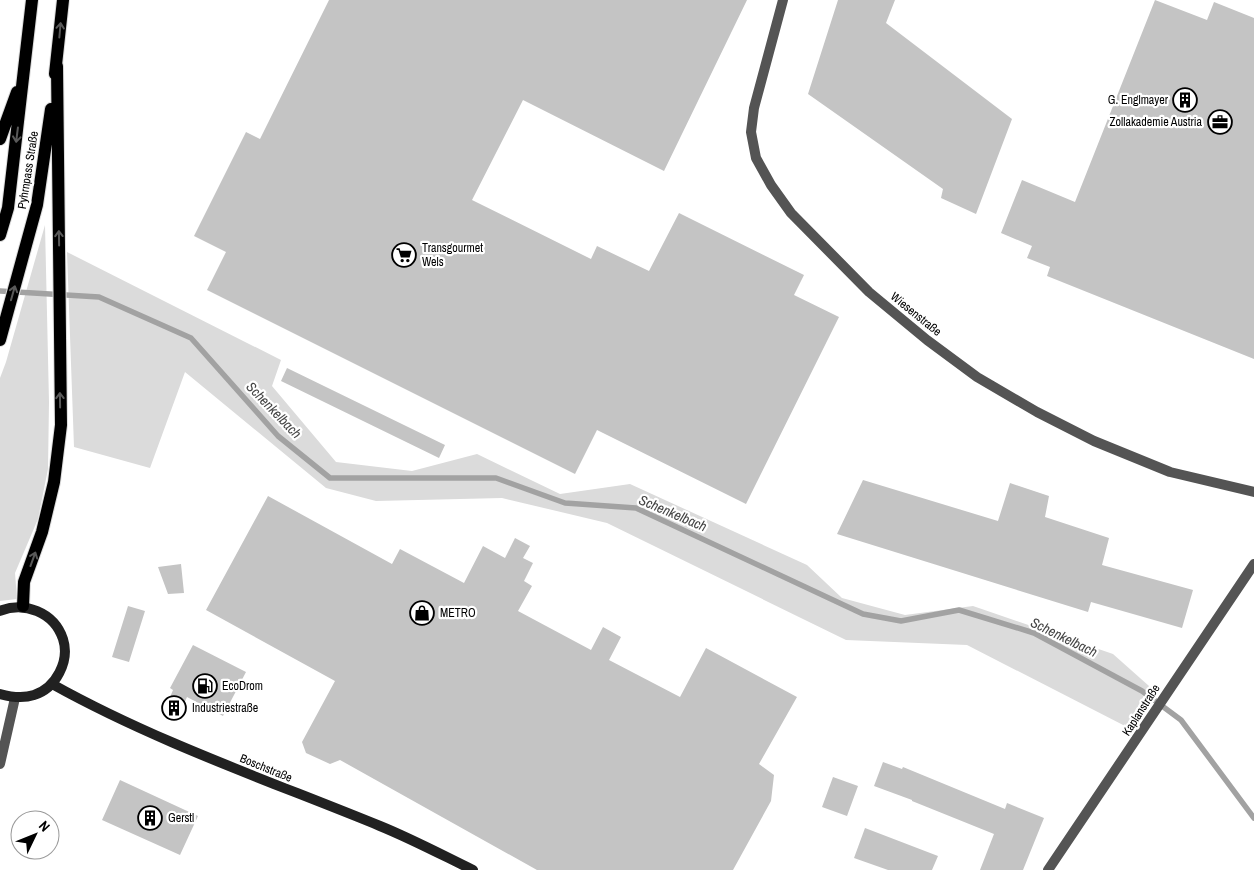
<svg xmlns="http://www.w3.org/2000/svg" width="1254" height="870" font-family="'Archivo Narrow',sans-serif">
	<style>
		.green { fill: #dbdbdb }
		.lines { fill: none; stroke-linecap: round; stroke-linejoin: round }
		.stream { stroke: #a2a2a2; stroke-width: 5.5 }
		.building { fill: #c4c4c4 }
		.primary-casing { stroke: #dbdbdb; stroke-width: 14 }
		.street { stroke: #545454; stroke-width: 10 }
		.secondary { stroke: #212121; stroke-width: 10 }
		.primary { stroke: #000; stroke-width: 12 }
		.oneway { stroke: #595959 }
		.labels { text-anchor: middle; stroke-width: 4.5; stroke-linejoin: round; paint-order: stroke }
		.poi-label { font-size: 12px; fill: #000; stroke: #fff; text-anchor: start }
		.street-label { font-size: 12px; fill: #000; stroke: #fff }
		.water-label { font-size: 14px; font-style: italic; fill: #434343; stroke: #fff }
	</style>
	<rect width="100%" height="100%" fill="#fff"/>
	<!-- green -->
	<path class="green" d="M 45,225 L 49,402 L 48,469 L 38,519 L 15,573 L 17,599 L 0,601 L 0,378 L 6,362 Z
		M 67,252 L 281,360 L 272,386 L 336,462 L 412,471 L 477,454 L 560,494 L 630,484 L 807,565 L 842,598 L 905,615 L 973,606 L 1113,654 L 1149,686 L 1127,727 L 967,645 L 846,640 L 607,523 L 502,498 L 376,501 L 326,488 L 185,372 L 150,468 L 74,447 Z"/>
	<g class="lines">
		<!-- stream -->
		<path class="stream" d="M 0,291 L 99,297 L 191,338 L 278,436 L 330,478 L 496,478 L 565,503 L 636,508 L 863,614 L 901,621 L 959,610 L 1034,633 L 1142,691 L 1181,720 L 1254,818"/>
	</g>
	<!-- building -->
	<path class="building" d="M 329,0 L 747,0 L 664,171 L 523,100 L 472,200 L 591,259 L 597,246 L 649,271 L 679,213 L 804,275 L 794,295 L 839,317 L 746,504 L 597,430 L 575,474 L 207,290 L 226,252 L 194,236 L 246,132 L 260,139 Z
		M 838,0 L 895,0 L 886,23 L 1012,119 L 976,214 L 941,198 L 943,189 L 808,94 Z
		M 1155,0 L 1207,20 L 1214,2 L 1254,18 L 1254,359 L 1047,276 L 1050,267 L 1027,258 L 1032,246 L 1001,233 L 1022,180 L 1075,202 Z
		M 287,368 L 445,445 L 439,458 L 281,381 Z
		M 863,480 L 998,521 L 1010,483 L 1049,496 L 1045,517 L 1109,538 L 1102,565 L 1193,590 L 1182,628 L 1091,602 L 1088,612 L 837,534 Z
		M 268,496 L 392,564 L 400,549 L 464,583 L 483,546 L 505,558 L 515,538 L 530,546 L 523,558 L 533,563 L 524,581 L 532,586 L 518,611 L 591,650 L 603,627 L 621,637 L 609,660 L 680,697 L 706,648 L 797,697 L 759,764 L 774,775 L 771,801 L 733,870 L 537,870 L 340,760 L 330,764 L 306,753 L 302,742 L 335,681 L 206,610 Z
		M 181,564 L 184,593 L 168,594 L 158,567 Z
		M 128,606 L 145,611 L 129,662 L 112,657 Z
		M 193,645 L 246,672 L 223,716 L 187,697 L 180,713 L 166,707 L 173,690 L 170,688 Z
		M 883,762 L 902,769 L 903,767 L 1005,809 L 1007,803 L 1044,818 L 1023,870 L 980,870 L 994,834 L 912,801 L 912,800 L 874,786 Z
		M 833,777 L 858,786 L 847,816 L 822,807 Z
		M 120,780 L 198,816 L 180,855 L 102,820 Z
		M 865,828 L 938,856 L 932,870 L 888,870 L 854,858 Z"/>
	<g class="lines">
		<!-- primary casing -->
		<g class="primary-casing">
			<path id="primary" d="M 55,74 L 63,0
				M 0,139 L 17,92
				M 0,235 L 8,208 L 32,0
				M 0,340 L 37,205 L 51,109
				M 23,606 L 24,582 L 42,532 L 54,482 L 61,425 L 57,66"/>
		</g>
		<!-- street -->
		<path class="street" d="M 783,0 L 754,108 L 751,132 L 756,158 L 771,185 L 791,213 L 869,292 L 927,340 L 977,377 L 1037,412 L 1094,441 L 1170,472 L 1254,492
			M 0,764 L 15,698
			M 1048,870 L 1254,564"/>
		<!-- secondary -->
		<path class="secondary" d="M 0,611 C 24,601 54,612 63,639 C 70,661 56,688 34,695 C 22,699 11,697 0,694
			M 52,684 C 156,742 270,781 380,826 C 412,839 442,855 473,870"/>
		<!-- primary -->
		<use href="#primary" class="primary"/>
	</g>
	<!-- one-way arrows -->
	<defs><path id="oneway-shaft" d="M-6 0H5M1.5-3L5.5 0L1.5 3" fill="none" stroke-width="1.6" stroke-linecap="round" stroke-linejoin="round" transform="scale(1.25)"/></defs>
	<g class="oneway">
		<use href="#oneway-shaft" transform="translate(60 30) rotate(-85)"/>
		<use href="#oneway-shaft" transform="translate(17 135) rotate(97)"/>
		<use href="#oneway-shaft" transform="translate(59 238) rotate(-91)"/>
		<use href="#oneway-shaft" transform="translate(13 293) rotate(-74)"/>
		<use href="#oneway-shaft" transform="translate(60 400) rotate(-91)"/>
		<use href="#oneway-shaft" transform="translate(33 559) rotate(-70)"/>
	</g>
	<!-- icons -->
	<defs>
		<g id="building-ring" transform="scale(1.25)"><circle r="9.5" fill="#fff" stroke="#000" stroke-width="1.5"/><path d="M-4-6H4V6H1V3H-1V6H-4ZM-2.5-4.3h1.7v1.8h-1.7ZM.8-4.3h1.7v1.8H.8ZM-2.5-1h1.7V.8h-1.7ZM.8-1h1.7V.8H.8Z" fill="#000"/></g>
		<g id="office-ring" transform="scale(1.25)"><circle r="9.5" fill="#fff" stroke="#000" stroke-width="1.5"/><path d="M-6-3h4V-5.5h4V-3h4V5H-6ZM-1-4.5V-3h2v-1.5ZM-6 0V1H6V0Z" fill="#000"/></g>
		<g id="supermarket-ring" transform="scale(1.25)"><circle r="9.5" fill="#fff" stroke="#000" stroke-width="1.5"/><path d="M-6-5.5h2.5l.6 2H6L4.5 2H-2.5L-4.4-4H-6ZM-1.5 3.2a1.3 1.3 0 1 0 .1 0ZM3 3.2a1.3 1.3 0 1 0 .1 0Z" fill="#000"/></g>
		<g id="shop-ring" transform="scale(1.25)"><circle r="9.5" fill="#fff" stroke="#000" stroke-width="1.5"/><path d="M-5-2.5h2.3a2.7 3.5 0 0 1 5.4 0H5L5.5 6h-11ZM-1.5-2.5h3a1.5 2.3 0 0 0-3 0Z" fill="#000"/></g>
		<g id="fuel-ring" transform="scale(1.25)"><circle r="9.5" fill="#fff" stroke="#000" stroke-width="1.5"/><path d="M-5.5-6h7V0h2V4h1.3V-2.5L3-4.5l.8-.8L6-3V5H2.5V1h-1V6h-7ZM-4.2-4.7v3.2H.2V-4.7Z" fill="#000"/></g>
	</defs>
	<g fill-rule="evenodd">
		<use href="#building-ring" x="1185" y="100"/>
		<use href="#office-ring" x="1220" y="122"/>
		<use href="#supermarket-ring" x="404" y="255"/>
		<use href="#shop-ring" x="422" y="613"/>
		<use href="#fuel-ring" x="205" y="686"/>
		<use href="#building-ring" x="174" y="708"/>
		<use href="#building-ring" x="150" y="818"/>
	</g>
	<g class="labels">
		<!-- poi labels -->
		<g class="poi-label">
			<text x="1168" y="104" text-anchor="end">G. Englmayer</text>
			<text x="1202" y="126" text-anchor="end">Zollakademie Austria</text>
			<text x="422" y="252">Transgourmet<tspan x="422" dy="14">Wels</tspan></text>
			<text x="440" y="617">METRO</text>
			<text x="222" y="690">EcoDrom</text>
			<text x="192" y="712">Industriestraße</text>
			<text x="168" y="822">Gerstl</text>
		</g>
		<!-- street labels -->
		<g class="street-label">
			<text transform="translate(28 170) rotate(-81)" y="4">Pyhrnpass Straße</text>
			<text transform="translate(916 314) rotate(39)" y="4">Wiesenstraße</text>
			<text transform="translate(1141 710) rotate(-57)" y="4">Kaplanstraße</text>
			<text transform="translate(266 768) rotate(22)" y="4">Boschstraße</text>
		</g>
		<!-- water labels -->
		<g class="water-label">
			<text transform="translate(274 410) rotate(46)" y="5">Schenkelbach</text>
			<text transform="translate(673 513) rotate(23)" y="5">Schenkelbach</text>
			<text transform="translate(1064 637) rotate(26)" y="5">Schenkelbach</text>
		</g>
	</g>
	<!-- north arrow -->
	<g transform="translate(35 835) rotate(47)"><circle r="24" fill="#ffffff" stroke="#999999"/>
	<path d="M0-4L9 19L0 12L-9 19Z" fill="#000000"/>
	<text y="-8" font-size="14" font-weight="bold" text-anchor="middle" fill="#000000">N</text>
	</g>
</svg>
